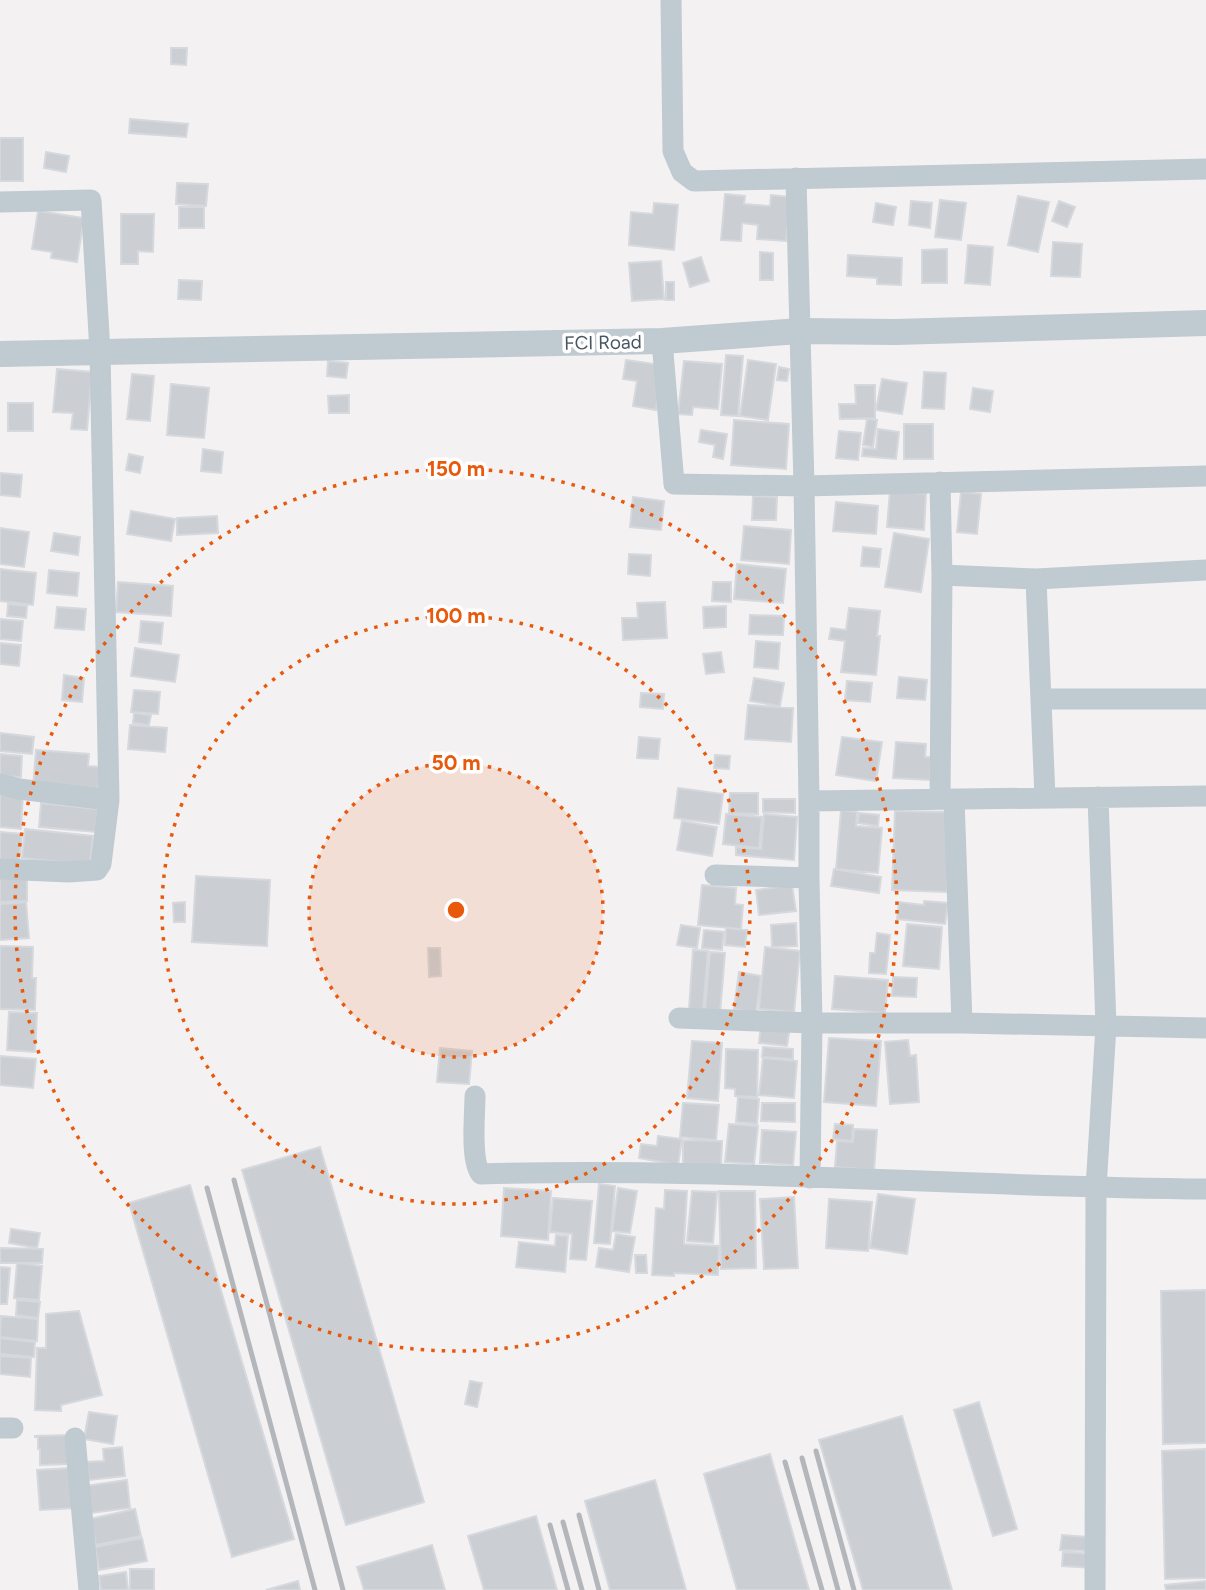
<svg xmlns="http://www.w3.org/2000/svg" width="1206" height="1590" font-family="Figtree,sans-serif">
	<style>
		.building { fill: #cbcfd4; stroke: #d5d8dd; stroke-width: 2 }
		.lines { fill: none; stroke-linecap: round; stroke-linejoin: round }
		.minor { stroke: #bfcad1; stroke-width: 21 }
		.tertiary { stroke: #bfcad1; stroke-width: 26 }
		.rail { stroke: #b3b7bc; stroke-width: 5 }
		.ring { fill: none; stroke: #e8590c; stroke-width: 3.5; stroke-dasharray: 3.5 7 }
		.labels { text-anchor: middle; stroke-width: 7; stroke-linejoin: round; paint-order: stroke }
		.street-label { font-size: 19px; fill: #495660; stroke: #fff }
		.centre { fill: #e8590c; stroke: #fff; stroke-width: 3.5 }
		.ring-label { font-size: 21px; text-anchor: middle; font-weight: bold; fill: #e8590c; stroke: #fff; stroke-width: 7; stroke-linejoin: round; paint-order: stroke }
	</style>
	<rect width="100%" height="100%" fill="#f4f1f2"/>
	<!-- building -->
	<path class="building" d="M 171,48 L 187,48 L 186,65 L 171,64 Z
		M 130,119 L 188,124 L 186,137 L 129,133 Z
		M 0,138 L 23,138 L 23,181 L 0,181 Z
		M 46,152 L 69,156 L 66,172 L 44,168 Z
		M 177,183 L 208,184 L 206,206 L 176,204 Z
		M 725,194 L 745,196 L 744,204 L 770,206 L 771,195 L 790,197 L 786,241 L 757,239 L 758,225 L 742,223 L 741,241 L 721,240 Z
		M 1018,196 L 1049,202 L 1038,252 L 1008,245 Z
		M 940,200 L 966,203 L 961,240 L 935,237 Z
		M 911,201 L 932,203 L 930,228 L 909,225 Z
		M 1059,201 L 1075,207 L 1067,227 L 1052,221 Z
		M 654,203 L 678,205 L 674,250 L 629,245 L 631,212 L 653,214 Z
		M 876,203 L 896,207 L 893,225 L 873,222 Z
		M 179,207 L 204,207 L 204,228 L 179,228 Z
		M 38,211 L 84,218 L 77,262 L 51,258 L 52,252 L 32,249 Z
		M 121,214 L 154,214 L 153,252 L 138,251 L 138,264 L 121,264 Z
		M 1053,242 L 1082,244 L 1080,277 L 1051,276 Z
		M 968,245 L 993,247 L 990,285 L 965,283 Z
		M 947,249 L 947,283 L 922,283 L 922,250 Z
		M 760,252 L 773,253 L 773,280 L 760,280 Z
		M 848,255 L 902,258 L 901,285 L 877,284 L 877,278 L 847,276 Z
		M 701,257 L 709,281 L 690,287 L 683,263 Z
		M 661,261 L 664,299 L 632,301 L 629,263 Z
		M 179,280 L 202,281 L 201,300 L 178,299 Z
		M 666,282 L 674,282 L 674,300 L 666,300 Z
		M 726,355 L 743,356 L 738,416 L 721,415 Z
		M 626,360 L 662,365 L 656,410 L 633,406 L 637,381 L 623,379 Z
		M 748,360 L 776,364 L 768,420 L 740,416 Z
		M 328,361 L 348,363 L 346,378 L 327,376 Z
		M 684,361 L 722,364 L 718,409 L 693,407 L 692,415 L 678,414 Z
		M 779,367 L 789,369 L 787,381 L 777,380 Z
		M 57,369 L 92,372 L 87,430 L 71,429 L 73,413 L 53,412 Z
		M 924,372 L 946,373 L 944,409 L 922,408 Z
		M 132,374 L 154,376 L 150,421 L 127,419 Z
		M 882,379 L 907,383 L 902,414 L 876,410 Z
		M 171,384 L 209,388 L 204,438 L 167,435 Z
		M 855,385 L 875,385 L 875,418 L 840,419 L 839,404 L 856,404 Z
		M 973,388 L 993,391 L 990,412 L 970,409 Z
		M 349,395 L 349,413 L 329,413 L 328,396 Z
		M 8,403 L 33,403 L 33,431 L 8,431 Z
		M 867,419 L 877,420 L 873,447 L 863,445 Z
		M 734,420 L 789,424 L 786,469 L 731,465 Z
		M 904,424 L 933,424 L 933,459 L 904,459 Z
		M 878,429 L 899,432 L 896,459 L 862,456 L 863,448 L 876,449 Z
		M 701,430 L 727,434 L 723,459 L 713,457 L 715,445 L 699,442 Z
		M 839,431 L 861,433 L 858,460 L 836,458 Z
		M 203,449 L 223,452 L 221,473 L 201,471 Z
		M 129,454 L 143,457 L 140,473 L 126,470 Z
		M 0,473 L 22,475 L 20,497 L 0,495 Z
		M 890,491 L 926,494 L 924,530 L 887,527 Z
		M 961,492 L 981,494 L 977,534 L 957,532 Z
		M 753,496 L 777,497 L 776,520 L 752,520 Z
		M 633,497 L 664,501 L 661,530 L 630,527 Z
		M 836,502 L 878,506 L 876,534 L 833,531 Z
		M 131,511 L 175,519 L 171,541 L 127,534 Z
		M 217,516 L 218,533 L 177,535 L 177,518 Z
		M 744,526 L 791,530 L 789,564 L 741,560 Z
		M 0,528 L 29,532 L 24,567 L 0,564 Z
		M 54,533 L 80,537 L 78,555 L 51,551 Z
		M 894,533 L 929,539 L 921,592 L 885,587 Z
		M 863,547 L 881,549 L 879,567 L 861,566 Z
		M 629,554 L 651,555 L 650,576 L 628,574 Z
		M 737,564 L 786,569 L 783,603 L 734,599 Z
		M 0,569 L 36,573 L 33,605 L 0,601 Z
		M 49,570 L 79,573 L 77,596 L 47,593 Z
		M 118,582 L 173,586 L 171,616 L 116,612 Z
		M 713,582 L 731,582 L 731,602 L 712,601 Z
		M 665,602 L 667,638 L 623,640 L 622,618 L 638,618 L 637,603 Z
		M 8,604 L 27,606 L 26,618 L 7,616 Z
		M 726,606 L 726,627 L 704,628 L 703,607 Z
		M 57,607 L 86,609 L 84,630 L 55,628 Z
		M 849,608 L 880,611 L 877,636 L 880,636 L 876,675 L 841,672 L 845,641 L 829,639 L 831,628 L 846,630 Z
		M 750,615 L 784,616 L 783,635 L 749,634 Z
		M 0,619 L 23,621 L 21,641 L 0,639 Z
		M 141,621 L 163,623 L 161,644 L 139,642 Z
		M 756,641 L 780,643 L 778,669 L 754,667 Z
		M 0,643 L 21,645 L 19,666 L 0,664 Z
		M 135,648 L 179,655 L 175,682 L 131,676 Z
		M 721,652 L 724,672 L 706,674 L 703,654 Z
		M 64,675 L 84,678 L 82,702 L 62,700 Z
		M 899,677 L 927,680 L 925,700 L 897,698 Z
		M 754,678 L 784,683 L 780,706 L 750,701 Z
		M 847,681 L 872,683 L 870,702 L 845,700 Z
		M 134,690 L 160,692 L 158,714 L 131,712 Z
		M 641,693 L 664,694 L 663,709 L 640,707 Z
		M 748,705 L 793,708 L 791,742 L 745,739 Z
		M 134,713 L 151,715 L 149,725 L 133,723 Z
		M 130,725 L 167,728 L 165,752 L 128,749 Z
		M 0,733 L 34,737 L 32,754 L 0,751 Z
		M 639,737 L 660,739 L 658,759 L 637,758 Z
		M 842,737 L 882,742 L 876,781 L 836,775 Z
		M 896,742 L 926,744 L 925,757 L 931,757 L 930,780 L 893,778 Z
		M 36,750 L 89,754 L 88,766 L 100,767 L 98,792 L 33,787 Z
		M 0,754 L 22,756 L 21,777 L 0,776 Z
		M 715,755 L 730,756 L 729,769 L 714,768 Z
		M 678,788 L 723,794 L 719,824 L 674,818 Z
		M 0,792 L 23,793 L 21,829 L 0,827 Z
		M 730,793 L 758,793 L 758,814 L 729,813 Z
		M 763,799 L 795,799 L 795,813 L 763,812 Z
		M 41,803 L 98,809 L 96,832 L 39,827 Z
		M 841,810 L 857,812 L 856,826 L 882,828 L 878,873 L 836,869 Z
		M 895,811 L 949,812 L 947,892 L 892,890 Z
		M 859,813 L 879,815 L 878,826 L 858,823 Z
		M 726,814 L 762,817 L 759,848 L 723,844 Z
		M 764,814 L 797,817 L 794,860 L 736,855 L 736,847 L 761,849 Z
		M 682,821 L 717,827 L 712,856 L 677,850 Z
		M 25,829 L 93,836 L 90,865 L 22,858 Z
		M 0,832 L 22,834 L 19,864 L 0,862 Z
		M 834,869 L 881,877 L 879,893 L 831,886 Z
		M 0,873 L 27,873 L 27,901 L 0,902 Z
		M 196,876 L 270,880 L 267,946 L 192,942 Z
		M 702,885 L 736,888 L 735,904 L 743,905 L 741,929 L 698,925 Z
		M 792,885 L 796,911 L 759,915 L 756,890 Z
		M 924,901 L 948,903 L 945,924 L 897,919 L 899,902 L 924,905 Z
		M 26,902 L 29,938 L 0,940 L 0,904 Z
		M 185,902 L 185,922 L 174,922 L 173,903 Z
		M 796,923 L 797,946 L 772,947 L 771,925 Z
		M 907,924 L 942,927 L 939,969 L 903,966 Z
		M 681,925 L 700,928 L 697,948 L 677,945 Z
		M 726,928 L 747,930 L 745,947 L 725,945 Z
		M 704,930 L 724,932 L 722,950 L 702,948 Z
		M 877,933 L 890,935 L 886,974 L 869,973 L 870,953 L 875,953 Z
		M 0,946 L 33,947 L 32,978 L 36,978 L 35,1010 L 0,1009 Z
		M 765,947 L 800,951 L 794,1012 L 759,1009 Z
		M 428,948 L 440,948 L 441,976 L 429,977 Z
		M 693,950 L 708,951 L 703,1010 L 689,1009 Z
		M 710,952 L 725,953 L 720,1013 L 705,1011 Z
		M 739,972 L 761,976 L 756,1013 L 734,1009 Z
		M 835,976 L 888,980 L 885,1013 L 832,1009 Z
		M 893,977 L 917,978 L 916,997 L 892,996 Z
		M 9,1012 L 37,1013 L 35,1052 L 7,1050 Z
		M 761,1024 L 790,1027 L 787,1046 L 759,1043 Z
		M 829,1038 L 881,1041 L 876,1106 L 824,1102 Z
		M 908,1040 L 910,1056 L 916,1055 L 919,1102 L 890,1104 L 885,1042 Z
		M 692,1041 L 722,1043 L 718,1101 L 687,1098 Z
		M 763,1047 L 793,1049 L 793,1059 L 762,1057 Z
		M 440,1048 L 472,1051 L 469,1084 L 437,1082 Z
		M 726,1049 L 758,1050 L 757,1097 L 735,1096 L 735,1089 L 725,1088 Z
		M 0,1056 L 36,1059 L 33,1088 L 0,1085 Z
		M 763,1058 L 797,1061 L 794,1098 L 759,1095 Z
		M 738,1097 L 759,1099 L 757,1124 L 736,1122 Z
		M 683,1103 L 719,1105 L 716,1140 L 680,1137 Z
		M 762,1103 L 795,1103 L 795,1122 L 761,1121 Z
		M 729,1124 L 758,1126 L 754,1164 L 725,1162 Z
		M 835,1124 L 853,1125 L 852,1141 L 833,1139 Z
		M 854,1129 L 877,1130 L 874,1170 L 835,1167 L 837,1141 L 853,1142 Z
		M 762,1130 L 796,1132 L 793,1165 L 760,1163 Z
		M 658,1136 L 682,1139 L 678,1165 L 639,1158 L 641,1144 L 657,1146 Z
		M 683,1140 L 722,1141 L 721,1167 L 683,1167 Z
		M 320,1147 L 424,1502 L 346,1525 L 242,1170 Z
		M 599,1184 L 615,1186 L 610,1244 L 594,1243 Z
		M 190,1185 L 294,1539 L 232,1557 L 129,1203 Z
		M 504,1188 L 551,1191 L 548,1240 L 501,1236 Z
		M 618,1188 L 637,1191 L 630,1233 L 612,1231 Z
		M 665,1190 L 687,1191 L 684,1244 L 719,1246 L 718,1275 L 674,1273 L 674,1276 L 652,1275 L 656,1208 L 664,1209 Z
		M 692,1191 L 717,1192 L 713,1243 L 687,1241 Z
		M 719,1191 L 755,1191 L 756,1268 L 721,1269 Z
		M 878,1194 L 915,1199 L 907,1254 L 870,1248 Z
		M 794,1197 L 798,1268 L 764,1269 L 760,1199 Z
		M 553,1198 L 592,1201 L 586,1260 L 570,1259 L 572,1234 L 550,1232 Z
		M 829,1199 L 872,1202 L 868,1251 L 826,1248 Z
		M 11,1229 L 40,1233 L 37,1248 L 9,1243 Z
		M 616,1234 L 635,1237 L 629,1272 L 596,1267 L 599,1248 L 613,1250 Z
		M 556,1235 L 568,1236 L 565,1272 L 516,1267 L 519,1242 L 555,1246 Z
		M 0,1248 L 43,1249 L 42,1263 L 0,1263 Z
		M 635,1255 L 646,1255 L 647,1273 L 636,1273 Z
		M 17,1263 L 42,1266 L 39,1300 L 14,1298 Z
		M 0,1267 L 10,1268 L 7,1304 L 0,1304 Z
		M 1206,1290 L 1206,1443 L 1163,1444 L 1161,1291 Z
		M 17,1300 L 40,1302 L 38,1318 L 16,1315 Z
		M 79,1311 L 102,1395 L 61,1405 L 61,1411 L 35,1410 L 37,1348 L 46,1348 L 46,1314 Z
		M 1,1316 L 38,1319 L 37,1341 L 0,1337 Z
		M 0,1338 L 35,1342 L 34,1357 L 0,1354 Z
		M 0,1356 L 31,1358 L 30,1377 L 0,1374 Z
		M 470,1381 L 482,1383 L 477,1407 L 465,1404 Z
		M 979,1402 L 1017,1529 L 993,1536 L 954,1410 Z
		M 89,1412 L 117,1416 L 113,1444 L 84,1439 Z
		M 902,1416 L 952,1590 L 863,1590 L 819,1440 Z
		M 70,1435 L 71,1464 L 40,1465 L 40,1449 L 38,1449 L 38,1437 L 35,1437 L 35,1436 Z
		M 122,1447 L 125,1476 L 89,1480 L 87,1462 L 104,1461 L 103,1449 Z
		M 1206,1449 L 1206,1578 L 1165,1579 L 1162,1451 Z
		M 770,1454 L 809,1590 L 737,1590 L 704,1474 Z
		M 71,1468 L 74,1508 L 40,1510 L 37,1470 Z
		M 127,1480 L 130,1508 L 91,1513 L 85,1486 Z
		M 655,1480 L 686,1590 L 610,1590 L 585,1501 Z
		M 135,1509 L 141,1536 L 96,1545 L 90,1519 Z
		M 536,1516 L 557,1590 L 484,1590 L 468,1536 Z
		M 1062,1535 L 1087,1537 L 1086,1551 L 1060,1550 Z
		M 142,1538 L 147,1561 L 99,1570 L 95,1547 Z
		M 432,1545 L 445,1590 L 364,1590 L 357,1567 Z
		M 1063,1552 L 1094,1554 L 1093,1568 L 1062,1566 Z
		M 130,1569 L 154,1569 L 154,1590 L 130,1590 Z
		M 126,1572 L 128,1590 L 101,1590 L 99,1576 Z
		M 298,1581 L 300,1590 L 266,1590 Z
		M 1206,1581 L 1206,1590 L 1166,1590 L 1165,1585 Z"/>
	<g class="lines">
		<!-- minor -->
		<path class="minor" d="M 671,0 L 673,151 L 682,172 L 694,181 L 1206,169
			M 796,178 L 804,486 L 809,801 L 1206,796
			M 0,202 L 91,200 L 100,351 L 109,800 L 19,789 L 0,784
			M 662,341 L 674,484 L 804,486 L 1206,476
			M 940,482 L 942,575 L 940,799
			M 942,575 L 1036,579 L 1206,570
			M 1036,579 L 1045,798
			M 1042,699 L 1206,699
			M 954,799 L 962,1023
			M 809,801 L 809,878 L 812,1023 L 810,1178
			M 0,869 L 69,872 L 97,870 L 101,864 L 109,800
			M 715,875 L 809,878
			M 679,1018 L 812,1023 L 962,1023 L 1206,1028
			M 475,1096 C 475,1115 470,1160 481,1174 C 722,1167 965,1187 1206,1189
			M 0,1428 L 13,1428
			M 75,1438 L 89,1590
			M 1095,1590 L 1096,1188 L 1106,1026 L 1098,797"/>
		<!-- tertiary -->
		<path class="tertiary" d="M 0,354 L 662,341 L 800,331 L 895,332 L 1206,323"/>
		<!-- rail -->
		<path class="rail" d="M 234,1180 L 343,1590
			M 207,1188 L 315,1590
			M 816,1451 L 854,1590
			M 802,1458 L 838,1590
			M 785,1462 L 822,1590
			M 579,1515 L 599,1590
			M 563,1522 L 582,1590
			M 550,1525 L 568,1590"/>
	</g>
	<!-- distance rings -->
	<circle cx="456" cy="910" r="147" fill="#e8590c" fill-opacity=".12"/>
	<g class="ring">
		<circle cx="456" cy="910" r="147"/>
		<circle cx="456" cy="910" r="294"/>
		<circle cx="456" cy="910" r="441"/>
	</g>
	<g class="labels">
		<!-- street labels -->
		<g class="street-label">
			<text transform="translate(603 342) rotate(-1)" y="7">FCI Road</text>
		</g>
	</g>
	<circle cx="456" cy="910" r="10" class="centre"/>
	<g class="ring-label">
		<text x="456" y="476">150 m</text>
		<text x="456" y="623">100 m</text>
		<text x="456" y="770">50 m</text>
	</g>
</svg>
